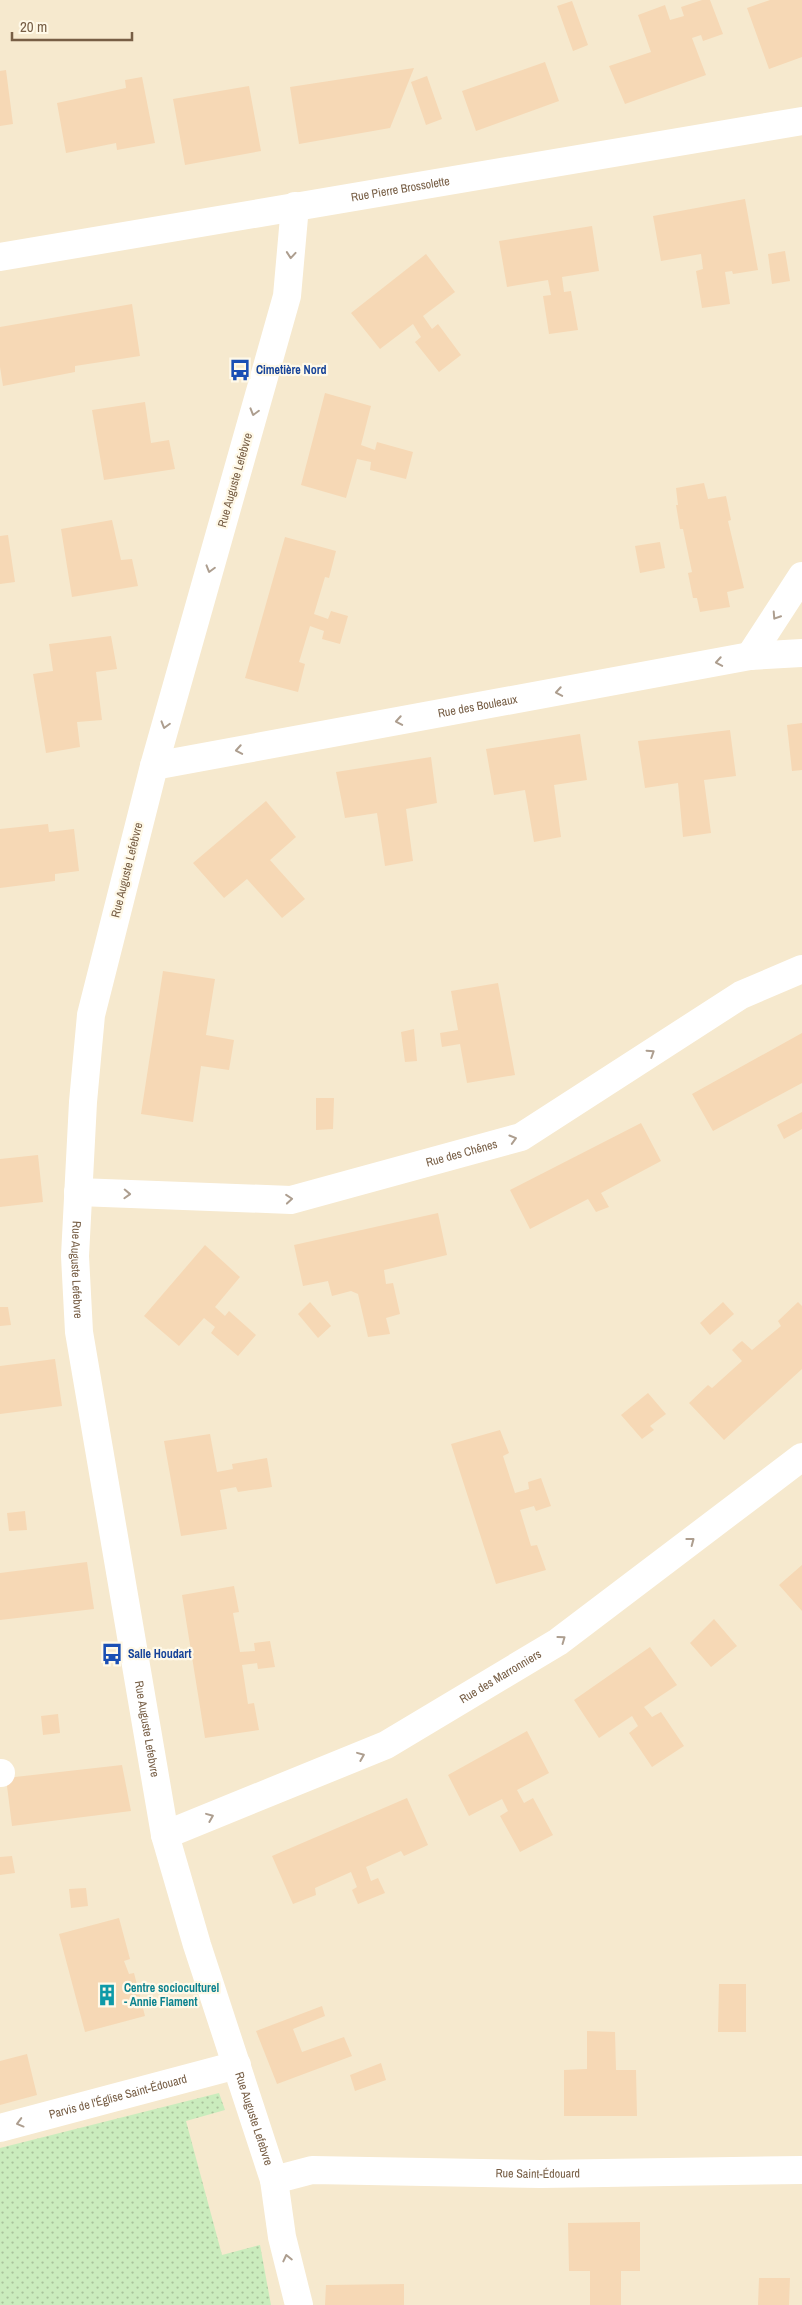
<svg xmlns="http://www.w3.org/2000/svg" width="802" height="2305" font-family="'Archivo Narrow',sans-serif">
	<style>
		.residential { fill: #f6e9ce }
		.grass { fill: url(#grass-dots) }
		.building { fill: #f6d8b5 }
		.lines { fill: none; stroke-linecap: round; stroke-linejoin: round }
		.street { stroke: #fff; stroke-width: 28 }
		.secondary { stroke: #fff; stroke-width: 28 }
		.oneway { stroke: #ad9e8f }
		.labels { text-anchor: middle; stroke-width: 4.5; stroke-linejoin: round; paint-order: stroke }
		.street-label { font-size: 12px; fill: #775e45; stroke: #fff9e8 }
		.transit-label { font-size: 12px; font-weight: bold; fill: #164399; stroke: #fff9e8; text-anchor: start }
		.culture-label { font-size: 12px; font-weight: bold; fill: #0d838f; stroke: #fff9e8; text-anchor: start }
	</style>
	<defs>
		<pattern id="grass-dots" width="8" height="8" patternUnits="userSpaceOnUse" patternTransform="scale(1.25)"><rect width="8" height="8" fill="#caecbd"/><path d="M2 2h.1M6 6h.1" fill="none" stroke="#a9c29b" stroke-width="1.8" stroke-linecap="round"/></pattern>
	</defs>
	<rect width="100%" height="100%" fill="#fef6e0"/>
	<!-- residential -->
	<path class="residential" d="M 0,0 L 802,0 L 802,2305 L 0,2305 Z"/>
	<!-- grass -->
	<path class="grass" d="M 219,2093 L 225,2110 L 186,2121 L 222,2255 L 260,2245 L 271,2305 L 0,2305 L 0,2148 Z"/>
	<!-- building -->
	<path class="building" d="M 702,0 L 710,0 L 723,34 L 703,41 L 701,35 L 692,38 L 706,75 L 625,104 L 609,66 L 651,52 L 638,15 L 665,5 L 670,20 L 684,16 L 681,7 Z
		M 770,0 L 802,0 L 802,57 L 769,69 L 747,8 Z
		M 572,1 L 588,45 L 573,51 L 557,6 Z
		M 545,62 L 559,101 L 476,131 L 462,91 Z
		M 414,68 L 390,128 L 299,144 L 290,87 Z
		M 6,70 L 13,124 L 0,126 L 0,71 Z
		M 427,76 L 442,119 L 426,125 L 411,82 Z
		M 142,77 L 155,143 L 117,150 L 116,143 L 66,153 L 57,103 L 126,88 L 125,80 Z
		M 249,86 L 261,151 L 185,165 L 173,99 Z
		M 745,199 L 758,270 L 733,274 L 732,271 L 725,272 L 730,304 L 702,308 L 696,271 L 703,269 L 701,254 L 661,261 L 653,216 Z
		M 592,226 L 599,271 L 562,277 L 564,292 L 571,291 L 578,330 L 549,334 L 543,296 L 551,295 L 548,280 L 507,287 L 499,241 Z
		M 785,251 L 790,281 L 772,284 L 768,254 Z
		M 426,254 L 455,292 L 423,316 L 432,329 L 438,324 L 461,355 L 439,372 L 415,342 L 421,337 L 413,324 L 380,349 L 351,313 Z
		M 132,304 L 140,356 L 75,366 L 75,372 L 3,386 L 0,367 L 0,327 Z
		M 325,393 L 371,406 L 361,445 L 375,450 L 377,442 L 413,452 L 406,479 L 370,470 L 371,462 L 357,459 L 346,498 L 301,485 Z
		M 145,402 L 151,443 L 169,440 L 175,469 L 104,480 L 92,410 Z
		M 704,483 L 708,499 L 726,496 L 731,520 L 728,521 L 744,588 L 727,592 L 730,607 L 700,612 L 697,598 L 693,598 L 688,573 L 692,572 L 683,529 L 680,529 L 676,505 L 678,505 L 676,488 Z
		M 112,520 L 121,560 L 132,559 L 138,586 L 72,597 L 61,529 Z
		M 8,535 L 15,582 L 0,584 L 0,536 Z
		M 285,537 L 336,551 L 329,578 L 325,577 L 314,614 L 328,619 L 331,611 L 348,616 L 340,644 L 322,639 L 324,631 L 310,626 L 299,662 L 305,664 L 298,692 L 245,678 Z
		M 660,542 L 665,568 L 640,573 L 635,546 Z
		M 111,636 L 117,669 L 96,672 L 102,720 L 77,722 L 80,747 L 46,753 L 33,674 L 53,671 L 49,644 Z
		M 802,723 L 802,770 L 792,771 L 787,725 Z
		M 730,730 L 736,776 L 704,780 L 711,833 L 683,837 L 678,783 L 645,788 L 638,741 Z
		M 580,734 L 587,780 L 554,785 L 561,837 L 534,842 L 525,790 L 494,795 L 486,749 Z
		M 431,757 L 437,803 L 406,809 L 413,861 L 385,866 L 377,813 L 345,818 L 336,772 Z
		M 266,801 L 296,837 L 270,860 L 305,899 L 282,918 L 247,879 L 224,898 L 193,863 Z
		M 48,824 L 49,832 L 74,829 L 79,871 L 55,874 L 55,881 L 0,888 L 0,829 Z
		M 163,971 L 215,979 L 206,1035 L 234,1040 L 229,1070 L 201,1066 L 193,1122 L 141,1114 Z
		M 498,983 L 515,1075 L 467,1083 L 460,1044 L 442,1047 L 441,1041 L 440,1033 L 458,1030 L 451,991 Z
		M 414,1029 L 417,1061 L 405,1062 L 401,1032 Z
		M 802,1033 L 802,1083 L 713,1131 L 692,1094 Z
		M 316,1098 L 334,1098 L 333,1129 L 316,1130 Z
		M 802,1112 L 802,1129 L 784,1139 L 777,1125 Z
		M 641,1123 L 661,1161 L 601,1193 L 609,1207 L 596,1212 L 588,1199 L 530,1229 L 510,1190 Z
		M 38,1155 L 43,1202 L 0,1207 L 0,1159 Z
		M 438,1213 L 447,1255 L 384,1270 L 386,1284 L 393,1283 L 400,1314 L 386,1318 L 390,1334 L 368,1337 L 358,1294 L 351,1291 L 332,1296 L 328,1281 L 303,1286 L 294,1245 Z
		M 205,1245 L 240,1277 L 215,1307 L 225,1316 L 229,1311 L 256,1335 L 238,1356 L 211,1333 L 215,1327 L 204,1318 L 179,1346 L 144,1316 Z
		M 310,1302 L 331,1326 L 318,1338 L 298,1314 Z
		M 723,1302 L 734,1314 L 710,1335 L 700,1323 Z
		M 798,1302 L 802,1306 L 802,1369 L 724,1440 L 689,1403 L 708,1385 L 712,1388 L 742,1361 L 732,1350 L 738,1344 L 742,1341 L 752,1350 L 781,1326 L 778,1321 Z
		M 0,1307 L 8,1307 L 11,1325 L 0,1326 Z
		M 55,1359 L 62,1406 L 0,1414 L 0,1366 Z
		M 648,1393 L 666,1414 L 650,1426 L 654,1430 L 642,1439 L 621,1415 Z
		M 500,1430 L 509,1453 L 503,1456 L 515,1493 L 529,1489 L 528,1482 L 541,1478 L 551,1506 L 536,1511 L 534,1506 L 520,1510 L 531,1546 L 537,1545 L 546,1570 L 496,1584 L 451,1444 Z
		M 210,1434 L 217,1472 L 233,1469 L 232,1464 L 267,1458 L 272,1487 L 238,1492 L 236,1487 L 220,1490 L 227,1529 L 181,1536 L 164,1441 Z
		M 25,1511 L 27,1530 L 9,1531 L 7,1513 Z
		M 87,1562 L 94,1609 L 0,1620 L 0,1573 Z
		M 802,1565 L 802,1611 L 779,1585 Z
		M 234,1586 L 239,1612 L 233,1613 L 240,1652 L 255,1651 L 254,1643 L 270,1641 L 275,1667 L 258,1669 L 257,1663 L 242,1665 L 248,1704 L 254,1703 L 259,1730 L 205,1738 L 182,1595 Z
		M 714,1619 L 737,1646 L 711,1667 L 690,1643 Z
		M 650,1647 L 677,1685 L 644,1707 L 652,1717 L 661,1712 L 684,1746 L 652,1767 L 629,1733 L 638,1726 L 632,1716 L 599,1738 L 574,1700 Z
		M 58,1714 L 60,1733 L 43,1735 L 41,1716 Z
		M 527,1731 L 549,1773 L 517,1790 L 524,1803 L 533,1798 L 553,1835 L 520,1852 L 500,1816 L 508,1811 L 502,1799 L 469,1816 L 448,1775 Z
		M 122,1765 L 131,1811 L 12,1826 L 6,1778 Z
		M 407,1798 L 428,1845 L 404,1856 L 401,1851 L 366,1867 L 371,1881 L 378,1878 L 385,1893 L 358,1904 L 352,1890 L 357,1887 L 351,1872 L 315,1888 L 316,1895 L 293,1904 L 272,1856 Z
		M 12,1856 L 15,1873 L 0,1875 L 0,1857 Z
		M 86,1888 L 88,1906 L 71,1908 L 69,1889 Z
		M 119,1918 L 130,1959 L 124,1961 L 129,1974 L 134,1973 L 145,2016 L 85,2032 L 59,1934 Z
		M 719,1984 L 746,1984 L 746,2032 L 718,2032 Z
		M 322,2006 L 325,2016 L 293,2029 L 302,2052 L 344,2037 L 352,2056 L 277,2084 L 256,2031 Z
		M 587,2031 L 615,2032 L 616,2070 L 636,2070 L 637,2116 L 564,2116 L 564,2070 L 587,2069 Z
		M 27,2054 L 37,2095 L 0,2105 L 0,2061 Z
		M 381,2063 L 386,2080 L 355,2091 L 350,2075 Z
		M 640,2222 L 640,2271 L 621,2271 L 621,2305 L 590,2305 L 590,2271 L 569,2271 L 568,2223 Z
		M 759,2278 L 790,2278 L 789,2305 L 758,2305 Z
		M 404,2284 L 404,2305 L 325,2305 L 326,2285 Z"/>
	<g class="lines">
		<!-- street -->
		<g class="street">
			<path id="s1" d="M 295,206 L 287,296 L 154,766 L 91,1015 L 83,1102 L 75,1256 L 79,1332 L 165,1835 L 197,1945 L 274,2180 L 282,2237 L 299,2305"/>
			<path d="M 750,656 L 802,576"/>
			<path id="s2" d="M 154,766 L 750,656 L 802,653"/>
			<path id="s3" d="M 78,1192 L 291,1200 L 521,1137 L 741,995 L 802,969"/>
			<path d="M 0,1773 L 1,1773"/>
			<path id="s4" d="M 165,1835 L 386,1745 L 558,1642 L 802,1457"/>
			<path id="s5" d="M 0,2128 L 237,2065"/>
			<path id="s6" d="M 274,2180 L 312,2170 L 541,2174 L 802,2170"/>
		</g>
		<!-- secondary -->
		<path class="secondary" id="s7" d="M 0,257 L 802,121"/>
	</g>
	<!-- one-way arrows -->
	<defs><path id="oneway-chevron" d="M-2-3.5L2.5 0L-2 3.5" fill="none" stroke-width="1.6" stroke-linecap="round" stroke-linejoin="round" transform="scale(1.25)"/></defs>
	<g class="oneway">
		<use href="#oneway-chevron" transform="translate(291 255) rotate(95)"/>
		<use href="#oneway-chevron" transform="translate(254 412) rotate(106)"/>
		<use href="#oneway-chevron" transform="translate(210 569) rotate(106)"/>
		<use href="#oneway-chevron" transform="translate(776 616) rotate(123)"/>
		<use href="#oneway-chevron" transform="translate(719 662) rotate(170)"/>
		<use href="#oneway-chevron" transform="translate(559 692) rotate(170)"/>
		<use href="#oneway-chevron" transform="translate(399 721) rotate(170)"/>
		<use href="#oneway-chevron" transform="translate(165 725) rotate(106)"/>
		<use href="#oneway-chevron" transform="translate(239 750) rotate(170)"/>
		<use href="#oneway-chevron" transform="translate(651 1053) rotate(-33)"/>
		<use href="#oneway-chevron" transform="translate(513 1139) rotate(-16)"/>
		<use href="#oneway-chevron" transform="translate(127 1194) rotate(2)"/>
		<use href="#oneway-chevron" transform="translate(289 1199) rotate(-5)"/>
		<use href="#oneway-chevron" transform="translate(691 1541) rotate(-37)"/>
		<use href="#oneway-chevron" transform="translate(562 1639) rotate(-36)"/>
		<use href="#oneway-chevron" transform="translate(361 1756) rotate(-22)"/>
		<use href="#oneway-chevron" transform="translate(210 1817) rotate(-22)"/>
		<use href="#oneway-chevron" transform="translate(20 2123) rotate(165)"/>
		<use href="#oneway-chevron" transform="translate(287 2258) rotate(-103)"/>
	</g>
	<!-- icons -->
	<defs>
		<g id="bus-bare" transform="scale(1.725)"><path d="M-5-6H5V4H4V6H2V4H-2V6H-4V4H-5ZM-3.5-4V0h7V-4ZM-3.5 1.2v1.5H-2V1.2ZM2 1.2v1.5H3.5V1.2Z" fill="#1a4fb4" stroke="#fff9e8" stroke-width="2.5" paint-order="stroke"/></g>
		<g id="building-bare" transform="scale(1.725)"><path d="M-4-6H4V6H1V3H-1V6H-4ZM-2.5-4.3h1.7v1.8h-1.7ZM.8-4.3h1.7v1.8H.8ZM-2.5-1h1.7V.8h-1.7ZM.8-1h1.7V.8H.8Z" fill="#0f9aa8" stroke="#fff9e8" stroke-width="2.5" paint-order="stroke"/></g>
	</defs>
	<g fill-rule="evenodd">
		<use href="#bus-bare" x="240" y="370"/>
		<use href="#bus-bare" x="112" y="1654"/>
		<use href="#building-bare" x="107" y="1995"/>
	</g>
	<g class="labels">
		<!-- street labels -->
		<g class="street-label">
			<text dy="4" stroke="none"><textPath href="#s7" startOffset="406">Rue Pierre Brossolette</textPath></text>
			<text transform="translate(235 480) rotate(-74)" y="4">Rue Auguste Lefebvre</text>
			<text dy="4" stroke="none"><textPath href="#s2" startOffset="329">Rue des Bouleaux</textPath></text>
			<text transform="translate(127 870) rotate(-76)" y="4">Rue Auguste Lefebvre</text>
			<text dy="4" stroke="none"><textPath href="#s3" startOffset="390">Rue des Chênes</textPath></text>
			<text dy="4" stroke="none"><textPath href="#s1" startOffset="1091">Rue Auguste Lefebvre</textPath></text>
			<text dy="4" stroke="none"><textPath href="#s4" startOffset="372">Rue des Marronniers</textPath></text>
			<text dy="4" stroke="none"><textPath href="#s1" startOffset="1556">Rue Auguste Lefebvre</textPath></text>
			<text dy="4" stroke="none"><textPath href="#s5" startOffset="122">Parvis de l'Église Saint-Édouard</textPath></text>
			<text dy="4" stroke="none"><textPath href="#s1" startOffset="1961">Rue Auguste Lefebvre</textPath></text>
			<text dy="4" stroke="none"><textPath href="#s6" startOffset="265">Rue Saint-Édouard</textPath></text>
		</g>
		<!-- transit labels -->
		<g class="transit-label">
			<text x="256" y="374">Cimetière Nord</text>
			<text x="128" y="1658">Salle Houdart</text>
		</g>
		<!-- culture labels -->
		<g class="culture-label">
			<text x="124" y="1992">Centre socioculturel<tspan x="124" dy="14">- Annie Flament</tspan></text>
		</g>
	</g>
	<!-- scale -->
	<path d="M12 32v8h120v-8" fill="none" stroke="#775e45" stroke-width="2.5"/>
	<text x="20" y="32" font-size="15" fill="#775e45" stroke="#fff9e8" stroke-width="4" paint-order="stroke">20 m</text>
</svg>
